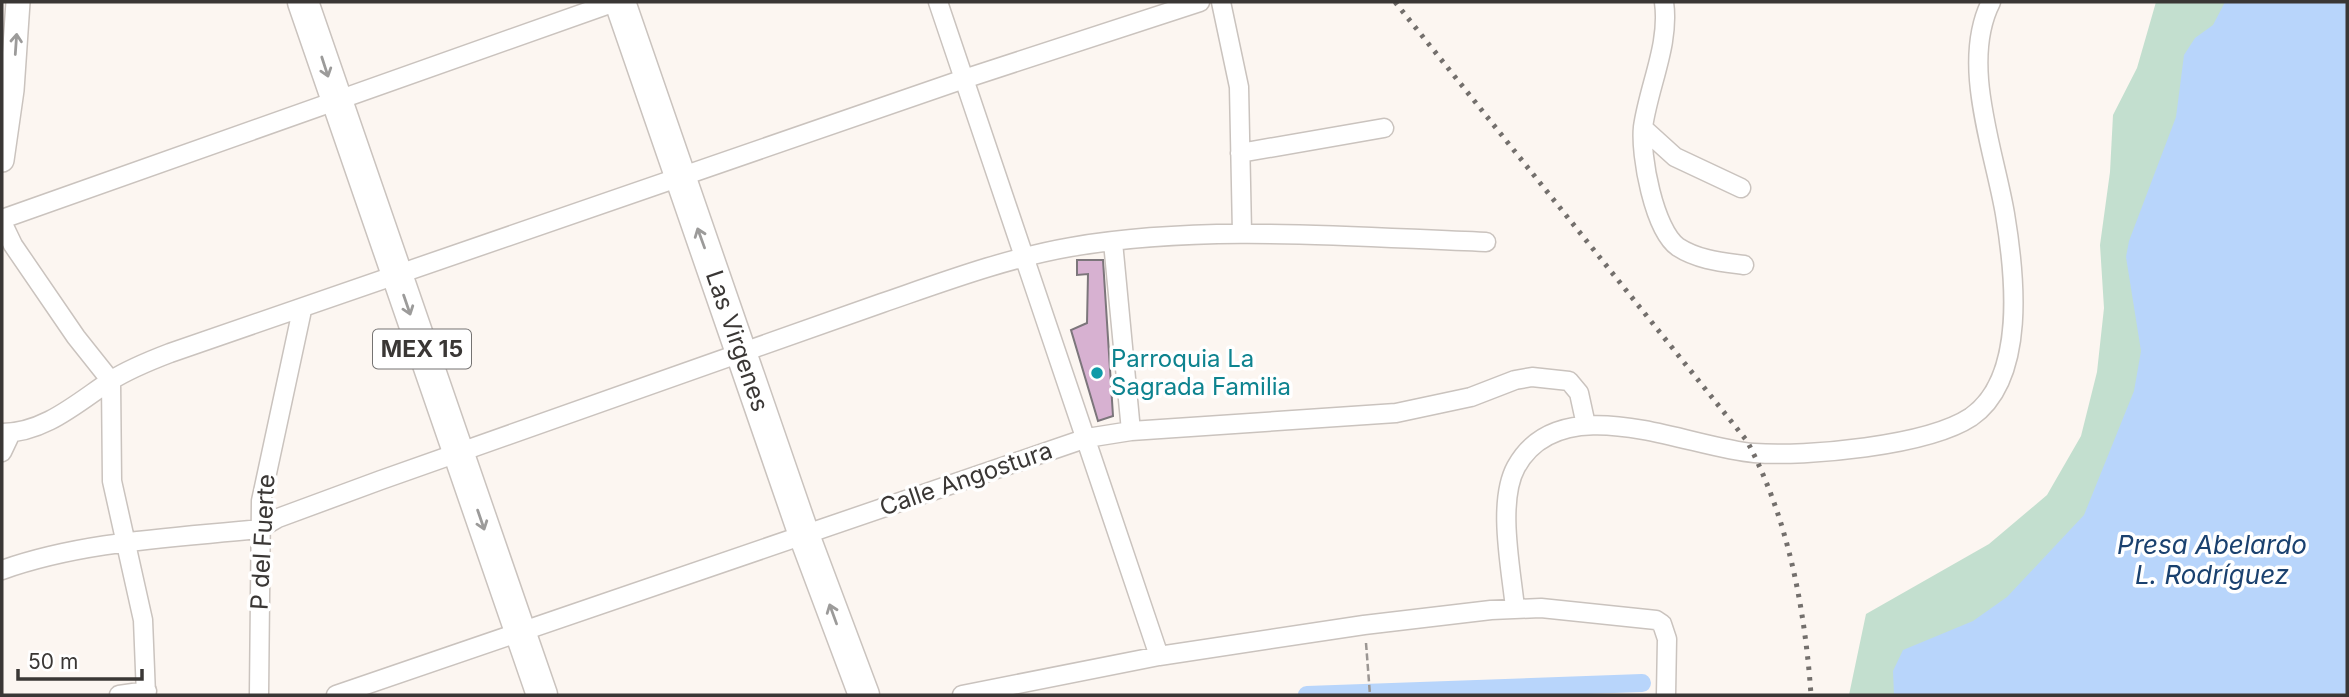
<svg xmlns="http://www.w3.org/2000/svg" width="2349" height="697" font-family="Inter,sans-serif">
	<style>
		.green { fill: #c3dfcf }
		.water { fill: #b8d5fb }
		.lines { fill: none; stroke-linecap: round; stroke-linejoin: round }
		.canal { stroke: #b8d5fb; stroke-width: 18 }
		.building { fill: #d7b1d1; stroke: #7c767b; stroke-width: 2 }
		.minor-casing { stroke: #cac3be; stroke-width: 21 }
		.tertiary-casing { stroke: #cac3be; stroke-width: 26 }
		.trunk-casing { stroke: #cac3be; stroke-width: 33 }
		.path { stroke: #9b9693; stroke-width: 2.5; stroke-dasharray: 7 3.5; stroke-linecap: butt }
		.minor { stroke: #fff; stroke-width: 18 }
		.tertiary { stroke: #fff; stroke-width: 23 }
		.trunk { stroke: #fff; stroke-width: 30 }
		.rail { stroke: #736f6c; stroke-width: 5; stroke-dasharray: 3.5 7; stroke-linecap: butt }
		.oneway { stroke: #9c9b9a }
		.culture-dot { fill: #0f9aa8; stroke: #fff; stroke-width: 2.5 }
		.labels { text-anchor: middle; stroke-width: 7; stroke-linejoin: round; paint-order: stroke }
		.shield { fill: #fff; stroke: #757372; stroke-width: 2 }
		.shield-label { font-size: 23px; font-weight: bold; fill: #3a3735 }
		.street-label { font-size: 24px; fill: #3a3735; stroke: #fff }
		.culture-label { font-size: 24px; fill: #0d838f; stroke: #fff; text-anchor: start }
		.water-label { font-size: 26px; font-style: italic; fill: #1a416f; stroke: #fff }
	</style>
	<rect width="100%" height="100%" fill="#fcf6f1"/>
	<!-- green -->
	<path class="green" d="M 2156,2 L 2347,2 L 2347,695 L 1849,695 L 1866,614 L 1989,544 L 2047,495 L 2081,436 L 2097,372 L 2104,308 L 2100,245 L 2110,172 L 2113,115 L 2137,68 Z"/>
	<!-- water -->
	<path class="water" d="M 2225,2 L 2347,2 L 2347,695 L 1894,695 L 1893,671 L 1903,650 L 1973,621 L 2007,597 L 2084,515 L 2134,391 L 2141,351 L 2126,257 L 2129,241 L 2176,117 L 2184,55 L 2195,38 L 2213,25 Z"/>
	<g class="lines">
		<!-- canal -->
		<path class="canal" d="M 1307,695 L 1642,683"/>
	</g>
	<!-- building -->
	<path class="building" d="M 1077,260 L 1103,260 L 1113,416 L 1098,421 L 1071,330 L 1087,323 L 1088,274 L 1077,275 Z"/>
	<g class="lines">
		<!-- minor casing -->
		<g class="minor-casing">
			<path id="minor" d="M 938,2 L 1159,656
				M 1221,2 L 1239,87 L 1242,233
				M 1664,2 C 1670,44 1649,85 1643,127 C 1640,155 1654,230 1678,247 C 1698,260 1722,262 1744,265
				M 1643,128 L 1675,157 L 1741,188
				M 1240,153 L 1384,128
				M 2,219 L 615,2
				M 2,222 L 13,245 L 76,337 L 111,381 L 112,481 L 143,620 L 146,695
				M 1113,242 L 1131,431
				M 2,433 C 44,433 77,403 110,381 C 129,369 149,361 170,353 L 964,79 L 1200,2
				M 2,452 L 11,433
				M 2,570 C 84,541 173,538 259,529 L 278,518 L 381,480 L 882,303 C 943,282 1007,258 1071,247 C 1205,224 1350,237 1486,242
				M 1515,608 C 1511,568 1497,502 1516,467 C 1561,385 1688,448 1754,453 C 1806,457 1927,446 1971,417 C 2027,378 2015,274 2005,214 C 1994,149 1960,63 1991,2
				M 119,695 L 147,691
				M 259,695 L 261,501 L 302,310
				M 336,695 L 1087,438 L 1131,431 L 1396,413 L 1471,397 L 1515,380 L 1532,377 L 1569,381 L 1579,393 L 1586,425
				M 962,695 L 1159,656 L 1364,625 L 1491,610 L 1541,608 L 1656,620 L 1662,624 L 1667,639 L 1666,695"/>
		</g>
		<!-- tertiary casing -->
		<g class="tertiary-casing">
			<path id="tertiary" d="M 2,160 L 12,90 L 18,2"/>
		</g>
		<!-- trunk casing -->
		<g class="trunk-casing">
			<path id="trunk" d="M 303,2 L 542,695
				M 620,2 L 804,535 L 864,695"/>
		</g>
		<!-- path -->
		<path class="path" d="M 1366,643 L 1370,695"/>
		<!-- minor -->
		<use href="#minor" class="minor"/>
		<!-- tertiary -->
		<use href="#tertiary" class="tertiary"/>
		<!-- trunk -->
		<use href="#trunk" class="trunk"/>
		<!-- rail -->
		<path class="rail" d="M 1395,2 L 1747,441 C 1788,518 1805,609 1811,695"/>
	</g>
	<!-- one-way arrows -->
	<defs><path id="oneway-shaft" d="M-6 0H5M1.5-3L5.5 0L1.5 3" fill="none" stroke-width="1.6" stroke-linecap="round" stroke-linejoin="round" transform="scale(1.75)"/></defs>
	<g class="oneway">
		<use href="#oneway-shaft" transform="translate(16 44) rotate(-86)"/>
		<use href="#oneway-shaft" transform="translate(325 67) rotate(72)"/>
		<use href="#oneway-shaft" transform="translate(701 238) rotate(-110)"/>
		<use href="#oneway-shaft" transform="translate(407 305) rotate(71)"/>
		<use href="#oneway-shaft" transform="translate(481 520) rotate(71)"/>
		<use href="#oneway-shaft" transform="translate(833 614) rotate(-110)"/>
	</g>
	<!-- markers -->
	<circle class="culture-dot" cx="1097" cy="373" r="7"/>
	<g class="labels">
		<!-- shield labels -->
		<rect class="shield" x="373" y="329.5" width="98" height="39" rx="5"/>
		<g class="shield-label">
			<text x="422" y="357">MEX 15</text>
		</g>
		<!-- street labels -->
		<g class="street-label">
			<text transform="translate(737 341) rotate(71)" y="8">Las Virgenes</text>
			<text transform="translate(966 479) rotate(-19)" y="8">Calle Angostura</text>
			<text transform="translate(263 542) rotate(-87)" y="8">P del Fuerte</text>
		</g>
		<!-- culture labels -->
		<g class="culture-label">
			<text x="1111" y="367">Parroquia La<tspan x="1111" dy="28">Sagrada Familia</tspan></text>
		</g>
		<!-- water labels -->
		<g class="water-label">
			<text x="2212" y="554">Presa Abelardo<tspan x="2212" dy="30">L. Rodríguez</tspan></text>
		</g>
	</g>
	<!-- border -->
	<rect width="2349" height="697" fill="none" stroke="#3a3735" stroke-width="7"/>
	<!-- scale -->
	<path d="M18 669v10h124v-10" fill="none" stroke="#3a3735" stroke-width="3.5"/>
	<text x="28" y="669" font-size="21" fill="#3a3735" stroke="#ffffff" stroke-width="5" paint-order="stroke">50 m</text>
</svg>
